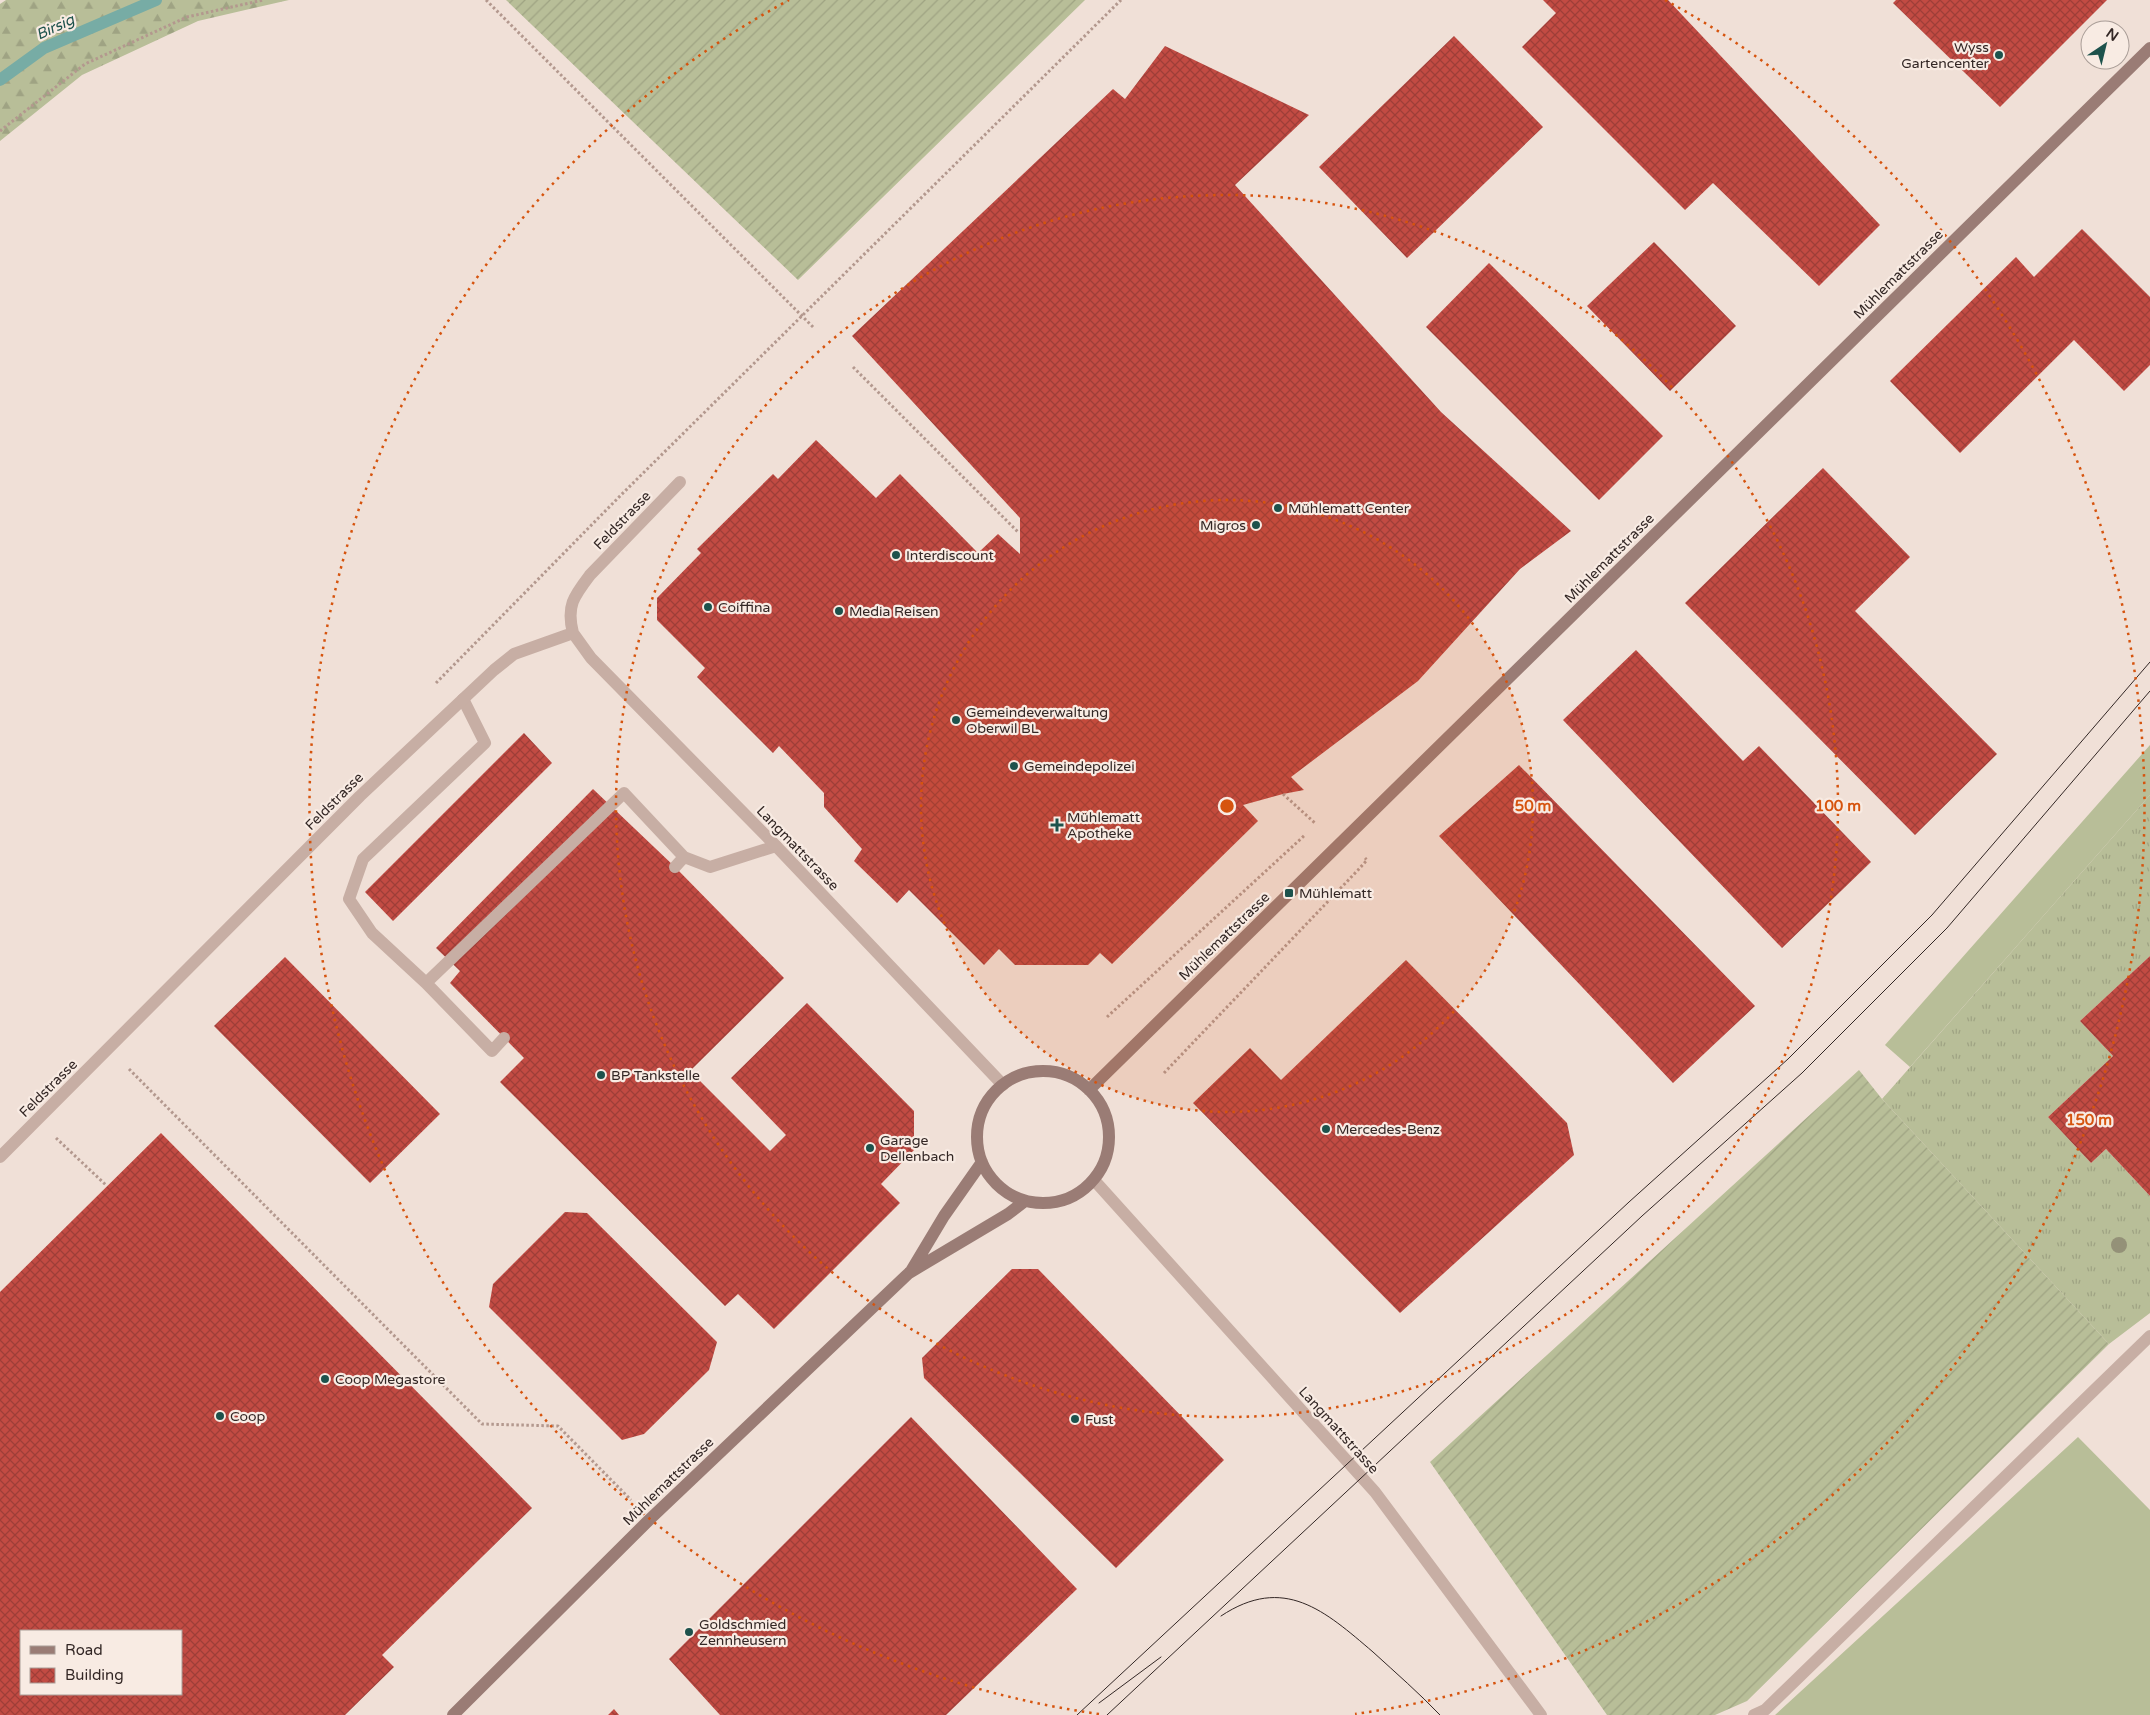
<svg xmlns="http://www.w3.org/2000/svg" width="2150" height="1715" font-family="'Varela Round',sans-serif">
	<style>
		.grass { fill: url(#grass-tufts) }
		.forest { fill: url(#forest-firs) }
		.garden { fill: url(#garden-furrows) }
		.pitch { fill: #b8be98 }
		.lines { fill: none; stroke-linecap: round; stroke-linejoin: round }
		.stream { stroke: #77aca5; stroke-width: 12 }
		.building { fill: url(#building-cross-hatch); fill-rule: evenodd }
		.path { stroke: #b3988e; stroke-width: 3; stroke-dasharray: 2.5 2.5; stroke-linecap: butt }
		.service { stroke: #c7aea4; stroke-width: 12 }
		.minor { stroke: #c7aea4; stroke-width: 12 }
		.secondary { stroke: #9a7c75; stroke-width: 12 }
		.tram { stroke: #332725; stroke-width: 1 }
		.tree { fill: #949178 }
		.ring { fill: none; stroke: #d6540e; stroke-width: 2.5; stroke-dasharray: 2.5 5 }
		.poi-dot { fill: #1d524c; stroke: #f8ebe3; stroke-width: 2 }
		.labels { text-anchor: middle; stroke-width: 4.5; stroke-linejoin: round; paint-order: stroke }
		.poi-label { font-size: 14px; fill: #332725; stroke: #f8ebe3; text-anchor: start }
		.street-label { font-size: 14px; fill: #332725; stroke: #f8ebe3 }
		.water-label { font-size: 15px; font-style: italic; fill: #1d524c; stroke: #f8ebe3 }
		.centre { fill: #d6540e; stroke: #f8ebe3; stroke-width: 2.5 }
		.ring-label { font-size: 15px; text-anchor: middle; font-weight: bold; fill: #d6540e; stroke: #f8ebe3; stroke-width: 4.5; stroke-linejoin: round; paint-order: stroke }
	</style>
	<defs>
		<pattern id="grass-tufts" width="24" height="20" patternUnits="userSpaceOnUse" patternTransform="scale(1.25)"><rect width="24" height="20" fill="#b8be98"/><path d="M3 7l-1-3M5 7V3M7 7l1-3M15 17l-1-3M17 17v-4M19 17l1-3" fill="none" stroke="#9fa383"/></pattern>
		<pattern id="forest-firs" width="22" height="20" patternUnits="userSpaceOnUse" patternTransform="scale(1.25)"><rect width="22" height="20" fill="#b8be98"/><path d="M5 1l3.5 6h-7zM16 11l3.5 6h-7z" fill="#9fa383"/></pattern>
		<pattern id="garden-furrows" width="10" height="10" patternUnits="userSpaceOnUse" patternTransform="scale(1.25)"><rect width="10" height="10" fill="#b8be98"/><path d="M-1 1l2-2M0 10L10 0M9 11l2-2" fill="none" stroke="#9fa383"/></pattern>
		<pattern id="building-cross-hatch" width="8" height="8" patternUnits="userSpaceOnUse" patternTransform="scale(1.25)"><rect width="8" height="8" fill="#c24b43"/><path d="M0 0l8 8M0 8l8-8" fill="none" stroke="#9e3e38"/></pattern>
	</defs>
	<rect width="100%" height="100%" fill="#f0e0d7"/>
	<!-- grass -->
	<path class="grass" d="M 2150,795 L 2150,956 L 2080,1021 L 2113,1056 L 2048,1117 L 2091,1163 L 2106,1149 L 2150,1196 L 2150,1313 L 2109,1344 L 1882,1099 Z"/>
	<!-- forest -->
	<path class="forest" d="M 6,0 L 289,0 L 198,21 L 82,75 L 0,141 L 0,4 Z"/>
	<!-- garden -->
	<path class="garden" d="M 506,0 L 1085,0 L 798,280 Z
		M 1859,1070 L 1882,1099 L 2109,1344 L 1747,1701 L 1715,1715 L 1607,1715 L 1430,1462 Z"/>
	<!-- pitch -->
	<path class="pitch" d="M 2150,745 L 2150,795 L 1910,1067 L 1885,1045 Z
		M 2078,1437 L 2150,1510 L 2150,1715 L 1775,1715 Z"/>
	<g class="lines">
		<!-- stream -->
		<path class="stream" d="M 0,80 L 44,48 L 156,0"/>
	</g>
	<!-- building -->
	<path class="building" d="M 1543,0 L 1668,0 L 1880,225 L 1819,286 L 1713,183 L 1685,210 L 1522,47 L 1556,13 Z
		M 1896,0 L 2107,0 L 2000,107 L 1893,3 Z
		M 1454,36 L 1543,127 L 1407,258 L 1319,167 Z
		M 1165,46 L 1309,115 L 1235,185 L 1441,412 L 1571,531 L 1520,569 L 1418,681 L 1291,777 L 1304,790 L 1283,794 L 1243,805 L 1258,821 L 1112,964 L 1100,953 L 1088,965 L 1015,965 L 999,949 L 984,965 L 909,890 L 897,903 L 854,861 L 862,849 L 824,807 L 824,793 L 779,746 L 773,753 L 697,677 L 705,668 L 657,620 L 657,598 L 701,553 L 697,549 L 773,474 L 778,479 L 816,440 L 876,498 L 900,474 L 978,553 L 998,534 L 1020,554 L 1020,518 L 852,336 L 1113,89 L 1125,99 Z
		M 2082,229 L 2150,297 L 2150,365 L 2124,391 L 2074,340 L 1960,453 L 1890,381 L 2016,257 L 2034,277 Z
		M 1654,242 L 1736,326 L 1670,391 L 1587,306 Z
		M 1489,263 L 1663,436 L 1599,500 L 1426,327 Z
		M 1823,468 L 1910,557 L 1855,611 L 1997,754 L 1915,835 L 1685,603 Z
		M 1636,650 L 1743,761 L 1759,746 L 1871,862 L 1782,948 L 1563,720 Z
		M 524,733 L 552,763 L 393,921 L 365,892 Z
		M 1519,765 L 1755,1006 L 1673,1083 L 1439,836 Z
		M 593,789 L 675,867 L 784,978 L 690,1071 L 770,1151 L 786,1135 L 731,1078 L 807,1003 L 914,1111 L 914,1150 L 881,1184 L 900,1203 L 774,1329 L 738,1294 L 725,1306 L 500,1082 L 524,1058 L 450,983 L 460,971 L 436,948 Z
		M 2150,956 L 2150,1196 L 2106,1149 L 2091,1163 L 2048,1117 L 2113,1056 L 2080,1021 Z
		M 285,957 L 440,1114 L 370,1183 L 214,1026 Z
		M 1406,960 L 1567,1123 L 1574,1155 L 1400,1313 L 1193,1103 L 1250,1048 L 1281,1080 Z
		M 161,1133 L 532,1508 L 382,1655 L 394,1667 L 345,1715 L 0,1715 L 0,1292 ZM 21,1631 L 181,1631 L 181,1694 L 21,1694 Z
		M 565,1212 L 587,1213 L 717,1342 L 709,1370 L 644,1434 L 622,1440 L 489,1307 L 493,1284 Z
		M 1012,1269 L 1038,1269 L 1224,1460 L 1116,1568 L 924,1378 L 922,1358 Z
		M 911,1417 L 1077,1589 L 946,1715 L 720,1715 L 669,1659 Z
		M 614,1709 L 619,1715 L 608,1715 Z"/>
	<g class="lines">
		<!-- path -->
		<path class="path" d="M 486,0 L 814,328
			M 0,131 L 85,64 L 187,17 L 263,0
			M 853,367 L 1019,533
			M 436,683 L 621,495 L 1121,0
			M 1283,794 L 1316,824
			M 1107,1017 L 1305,835
			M 129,1069 L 482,1424 L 558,1426 L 631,1500
			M 1164,1073 L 1358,870 L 1367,860 L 1365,858
			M 56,1138 L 107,1186"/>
		<!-- service -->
		<path class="service" d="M 463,699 L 485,743 L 363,859 L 349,899 L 372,933 L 426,983 L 624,793 L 684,857 L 710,867 L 776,846
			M 675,867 L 684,857
			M 426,983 L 492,1051 L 504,1038
			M 1754,1715 L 1765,1710 L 2150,1336"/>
		<!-- minor -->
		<path class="minor" d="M 573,633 L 591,658 L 776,846 L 1003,1085
			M 0,1157 L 360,796 L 494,670 L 514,654 L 573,633 C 566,606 574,596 590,575 L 680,482
			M 1094,1180 L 1375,1492 L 1541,1715"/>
		<!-- secondary -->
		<path class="secondary" d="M977 1137a66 66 0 1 1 132 0a66 66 0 1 1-132 0Z
			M 1089,1090 L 2150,48
			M 911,1271 L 944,1216 L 982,1162
			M 453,1715 L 650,1519 L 909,1273 L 1008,1214 L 1025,1201"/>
		<!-- tram -->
		<path class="tram" d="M 1221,1616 C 1284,1574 1325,1611 1373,1652 C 1396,1673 1419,1693 1440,1715
			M 1099,1703 L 1161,1657
			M 1077,1715 L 1629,1202 L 1788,1059 L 1932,915 L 2150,662
			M 1107,1715 L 1642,1216 L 1802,1073 L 1947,928 L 2150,691"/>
	</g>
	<!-- trees -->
	<circle class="tree" cx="2119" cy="1245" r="8"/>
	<!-- distance rings -->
	<circle cx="1227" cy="806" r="306" fill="#d6540e" fill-opacity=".12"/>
	<g class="ring">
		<circle cx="1227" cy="806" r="306"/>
		<circle cx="1227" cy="806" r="611"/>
		<path d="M1099 1714A917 917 0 0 1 789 0M1665 0A917 917 0 0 1 1355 1714"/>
	</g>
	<!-- markers -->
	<g class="poi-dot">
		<circle cx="1999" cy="55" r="5"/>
		<circle cx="1278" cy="508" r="5"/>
		<circle cx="1256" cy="525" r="5"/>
		<circle cx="896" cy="555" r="5"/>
		<circle cx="708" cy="607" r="5"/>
		<circle cx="839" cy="611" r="5"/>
		<circle cx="956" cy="720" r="5"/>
		<circle cx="1014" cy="766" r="5"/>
		<path d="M1054.5 817.5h5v5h5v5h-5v5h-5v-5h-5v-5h5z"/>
		<rect x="1284" y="888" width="10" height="10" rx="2.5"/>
		<circle cx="601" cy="1075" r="5"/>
		<circle cx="1326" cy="1129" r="5"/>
		<circle cx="870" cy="1148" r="5"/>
		<circle cx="325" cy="1379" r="5"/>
		<circle cx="220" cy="1416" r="5"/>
		<circle cx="1075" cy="1419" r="5"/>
		<circle cx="689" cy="1632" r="5"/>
	</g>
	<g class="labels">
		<!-- poi labels -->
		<g class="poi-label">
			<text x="1989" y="52" text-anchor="end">Wyss<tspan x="1989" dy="16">Gartencenter</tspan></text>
			<text x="1288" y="513">Mühlematt Center</text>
			<text x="1246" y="530" text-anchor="end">Migros</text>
			<text x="906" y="560">Interdiscount</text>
			<text x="718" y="612">Coiffina</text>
			<text x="849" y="616">Media Reisen</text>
			<text x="966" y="717">Gemeindeverwaltung<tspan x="966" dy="16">Oberwil BL</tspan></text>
			<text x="1024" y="771">Gemeindepolizei</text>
			<text x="1067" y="822">Mühlematt<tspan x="1067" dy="16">Apotheke</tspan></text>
			<text x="1299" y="898">Mühlematt</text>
			<text x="611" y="1080">BP Tankstelle</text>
			<text x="1336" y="1134">Mercedes-Benz</text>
			<text x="880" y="1145">Garage<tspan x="880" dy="16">Dellenbach</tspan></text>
			<text x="335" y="1384">Coop Megastore</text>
			<text x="230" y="1421">Coop</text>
			<text x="1085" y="1424">Fust</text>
			<text x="699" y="1629">Goldschmied<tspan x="699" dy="16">Zennheusern</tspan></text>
		</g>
		<!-- street labels -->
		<g class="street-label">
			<text transform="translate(1898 274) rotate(-45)" y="5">Mühlemattstrasse</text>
			<text transform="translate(622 520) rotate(-46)" y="5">Feldstrasse</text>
			<text transform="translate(1609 558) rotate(-45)" y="5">Mühlemattstrasse</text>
			<text transform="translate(334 801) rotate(-45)" y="5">Feldstrasse</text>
			<text transform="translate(798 848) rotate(46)" y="5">Langmattstrasse</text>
			<text transform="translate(1224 936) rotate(-44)" y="5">Mühlemattstrasse</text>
			<text transform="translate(48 1088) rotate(-45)" y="5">Feldstrasse</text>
			<text transform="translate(1339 1430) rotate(48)" y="5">Langmattstrasse</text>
			<text transform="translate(668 1481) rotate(-44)" y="5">Mühlemattstrasse</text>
		</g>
		<!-- water labels -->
		<g class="water-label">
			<text transform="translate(55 27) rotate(-25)" y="5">Birsig</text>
		</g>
	</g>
	<circle cx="1227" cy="806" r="8" class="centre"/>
	<g class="ring-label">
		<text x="1533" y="811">50 m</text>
		<text x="1838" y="811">100 m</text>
		<text x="2089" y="1125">150 m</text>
	</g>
	<!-- legend -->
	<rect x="20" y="1630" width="162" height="65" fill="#f8ebe3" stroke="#a99d97"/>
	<rect x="30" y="1646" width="25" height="8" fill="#9a7c75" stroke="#a99d97"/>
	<text x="65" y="1655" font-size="15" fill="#332725">Road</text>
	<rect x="30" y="1668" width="25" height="15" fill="url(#building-cross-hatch)" stroke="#a99d97"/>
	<text x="65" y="1680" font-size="15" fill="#332725">Building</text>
	<!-- north arrow -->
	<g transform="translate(2105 45) rotate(35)"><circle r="24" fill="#f8ebe3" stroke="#a99d97"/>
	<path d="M0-4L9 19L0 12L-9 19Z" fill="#1d524c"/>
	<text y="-8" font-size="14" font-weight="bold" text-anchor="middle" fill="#332725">N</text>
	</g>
</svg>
